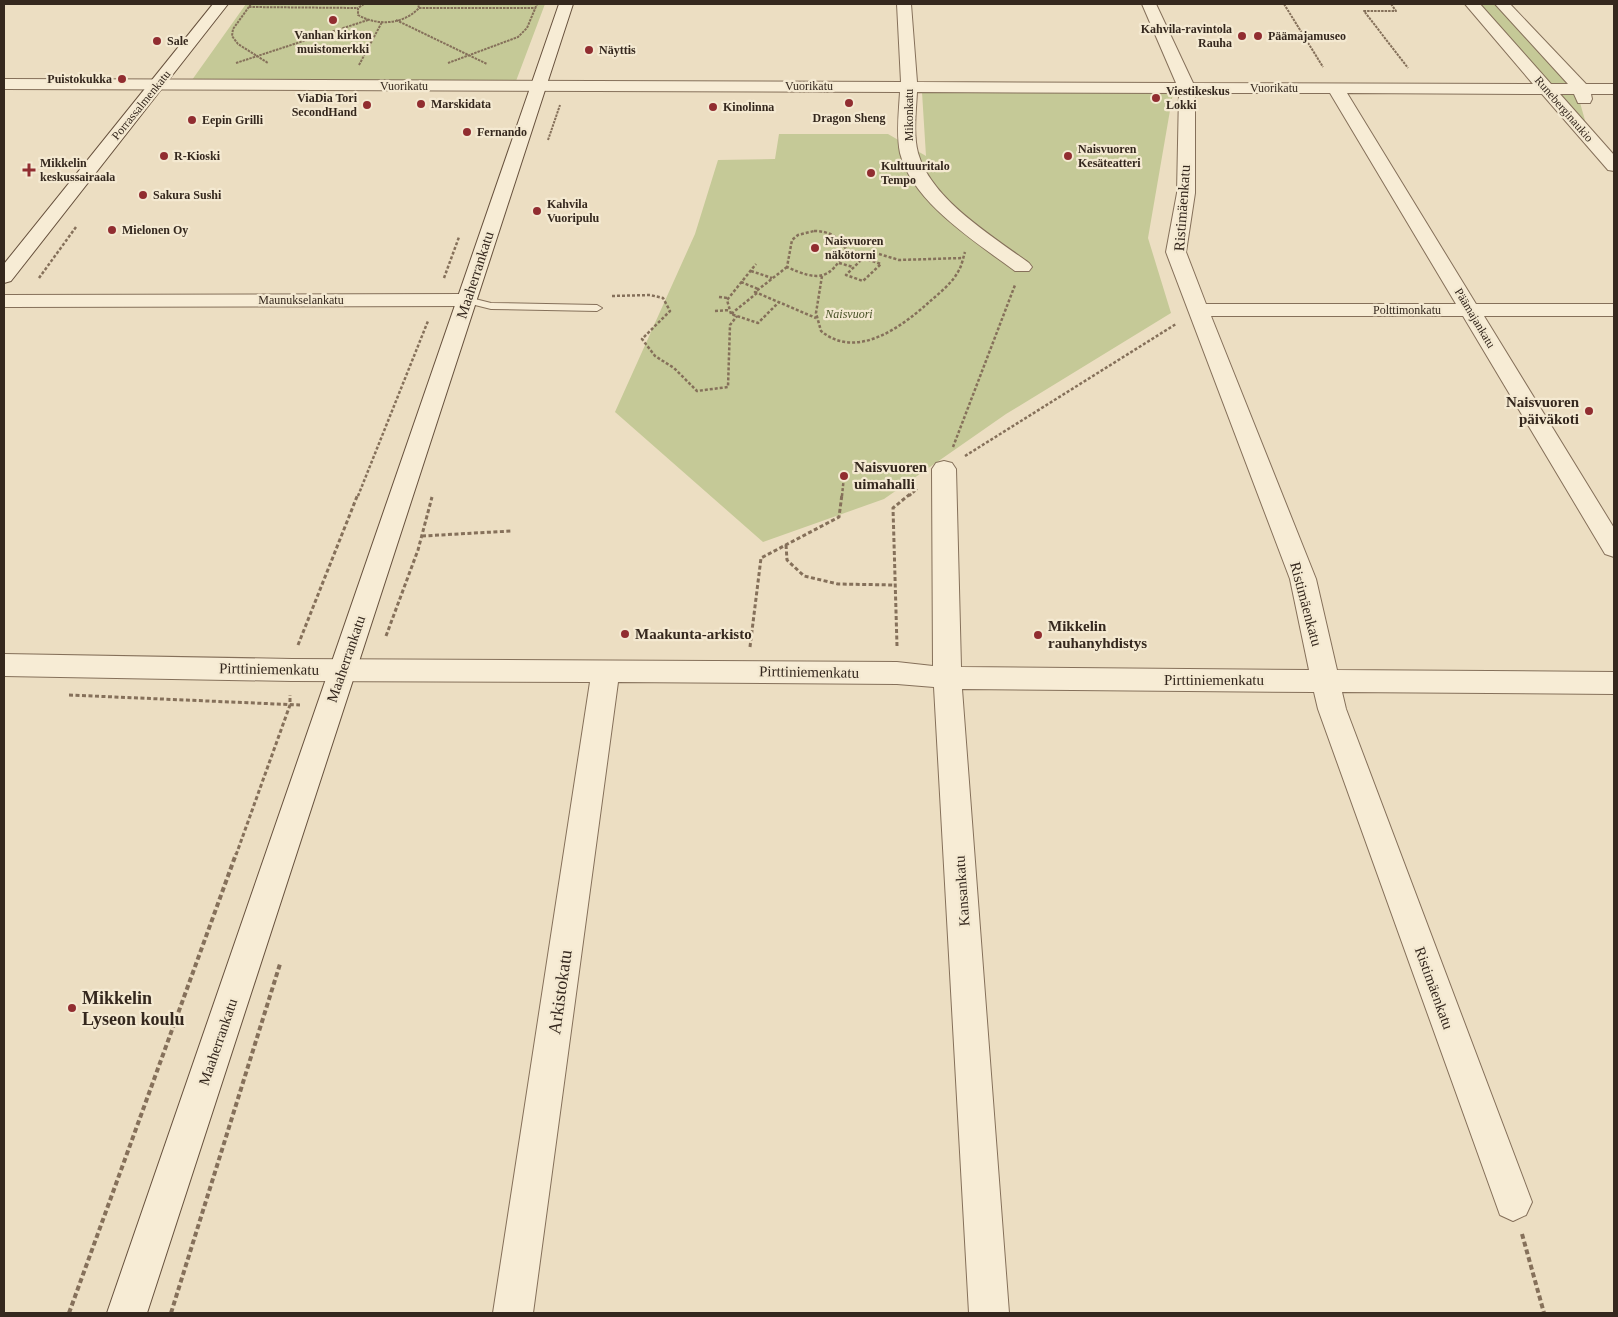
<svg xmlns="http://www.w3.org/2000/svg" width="1618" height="1317" font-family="'Times New Roman',serif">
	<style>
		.green { fill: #c5c997 }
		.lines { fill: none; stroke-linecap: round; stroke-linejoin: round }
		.lane-casing { stroke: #85705a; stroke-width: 2 }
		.street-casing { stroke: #85705a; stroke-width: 2 }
		.secondary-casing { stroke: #67513d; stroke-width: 2 }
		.path-far3 { stroke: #85705a; stroke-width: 2; stroke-dasharray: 2.5 1; stroke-linecap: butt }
		.path-far2 { stroke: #85705a; stroke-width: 2.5; stroke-dasharray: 3 2; stroke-linecap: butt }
		.path-far1 { stroke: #85705a; stroke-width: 3; stroke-dasharray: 4 2.5; stroke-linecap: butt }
		.path { stroke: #85705a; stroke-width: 4; stroke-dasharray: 5 3; stroke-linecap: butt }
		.lane { fill: #f7ecd5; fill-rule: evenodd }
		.street { fill: #f7ecd5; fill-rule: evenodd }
		.secondary { fill: #f7ecd5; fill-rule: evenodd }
		.poi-dot { fill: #912d30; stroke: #f4e9d1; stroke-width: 2 }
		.labels { text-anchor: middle; stroke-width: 4.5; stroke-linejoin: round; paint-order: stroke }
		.far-poi-label { font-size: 12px; font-weight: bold; fill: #35281e; stroke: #f4e9d1; text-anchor: start }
		.far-street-label { font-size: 12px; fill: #35281e; stroke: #f4e9d1 }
		.far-park-label { font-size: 12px; font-style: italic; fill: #475125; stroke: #f4e9d1 }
		.street-label { font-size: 15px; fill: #35281e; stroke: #f4e9d1 }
		.poi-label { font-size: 15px; font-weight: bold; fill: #35281e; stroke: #f4e9d1; text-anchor: start }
		.near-street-label { font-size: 18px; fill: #35281e; stroke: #f4e9d1 }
		.near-poi-label { font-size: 18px; font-weight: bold; fill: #35281e; stroke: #f4e9d1; text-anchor: start }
	</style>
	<rect width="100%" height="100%" fill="#ecdec2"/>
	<!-- green -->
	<path class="green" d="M 246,4 L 545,4 L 516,81 L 192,80 Z
		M 1476,4 L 1499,4 L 1575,87 L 1549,87 Z
		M 922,92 L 1173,93 L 1148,238 L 1171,313 L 1006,414 L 884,499 L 763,542 L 615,412 L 695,234 L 718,160 L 775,159 L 779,134 L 888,134 L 926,156 Z
		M 1554,92 L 1577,92 L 1588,131 Z"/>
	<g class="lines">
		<!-- lane casing -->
		<g class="lane-casing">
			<path id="lane" d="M 467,297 L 491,303 L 597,305 L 602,308 L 597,311 L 491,309 L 463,302 L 463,298 Z"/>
		</g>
		<!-- street casing -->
		<g class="street-casing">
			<path id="street" d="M 897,4 L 911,4 L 917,82 L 1176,83 L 1142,4 L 1156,4 L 1193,83 L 1533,84 L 1465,4 L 1480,4 L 1551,84 L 1568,84 L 1495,4 L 1510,4 L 1586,84 L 1614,84 L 1614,94 L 1591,94 L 1592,99 L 1590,103 L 1578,103 L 1574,94 L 1560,94 L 1614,155 L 1614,171 L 1608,170 L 1542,94 L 1347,93 L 1476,304 L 1614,304 L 1614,316 L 1484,316 L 1614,528 L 1614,557 L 1605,554 L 1463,316 L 1211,316 L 1316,579 L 1337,670 L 1614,672 L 1614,694 L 1342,692 L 1346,709 L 1532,1202 L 1526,1215 L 1513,1221 L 1500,1215 L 1318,709 L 1314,692 L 962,689 L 1009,1313 L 969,1313 L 934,687 L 897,684 L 618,682 L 533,1313 L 493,1313 L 590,682 L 292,681 L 4,676 L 4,654 L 292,659 L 897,662 L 933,666 L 932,469 L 936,463 L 944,461 L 952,463 L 956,469 L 961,667 L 1309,670 L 1290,579 L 1166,252 L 1177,193 L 1179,93 L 917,92 C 916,112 913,134 918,153 C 931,199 992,236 1029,263 L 1032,267 L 1029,271 L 1015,271 C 976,242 912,202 900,153 C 896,133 899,111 900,92 L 4,89 L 4,79 L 901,82 ZM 1195,93 L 1330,93 L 1456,304 L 1206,304 L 1186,252 L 1195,193 Z
				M 467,294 L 474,296 L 477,300 L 474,304 L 467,306 L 4,307 L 4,295 Z"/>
		</g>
		<!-- secondary casing -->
		<g class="secondary-casing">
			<path id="secondary" d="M 213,4 L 228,4 L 11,281 L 4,283 L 4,264 Z
				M 559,4 L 573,4 L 147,1313 L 107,1313 Z"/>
		</g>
		<!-- path-far3 -->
		<path class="path-far3" d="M 251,4 L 233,29 L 232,36 L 238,44 L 268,63
			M 364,4 L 358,8 L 358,15 C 377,26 403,25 419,8 L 418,4
			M 1284,4 L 1323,67
			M 1391,4 L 1396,11 L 1364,11 L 1408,68
			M 249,7 L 358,8
			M 419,8 L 536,8
			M 396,20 L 487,64
			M 236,63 L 368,20
			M 448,63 L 518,37 L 527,28 L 537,4
			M 359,65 L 382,22
			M 548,140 L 560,105"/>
		<!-- path-far2 -->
		<path class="path-far2" d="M 814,231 C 828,231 838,236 846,249 C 830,281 818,281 787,267 L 792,240 L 798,235 Z
			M 879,254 L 899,260 L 963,258
			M 863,258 L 881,264 L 863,281 L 846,275 Z
			M 839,263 L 853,267
			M 787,267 L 755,292 L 816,318
			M 751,271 L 772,278
			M 822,276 L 816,313 L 821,331 C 856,360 900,328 927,304 C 938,294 952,284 959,270 C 962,265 963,258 965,252
			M 39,278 L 76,227
			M 444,278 L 459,237
			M 741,282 L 758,289
			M 757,293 L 731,314 L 758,323 L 779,302
			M 612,296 L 650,295 L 663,298 L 670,311 L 642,339 L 655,356 L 674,368 L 697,391 L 728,387 L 730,325 L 737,316
			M 719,297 L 728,298
			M 715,311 L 730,310
			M 731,314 L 727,300 L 756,264
			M 953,447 L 1015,285
			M 965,456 L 1176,324
			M 358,496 L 428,321
			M 842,496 L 844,476
			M 909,496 L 917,489"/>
		<!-- path-far1 -->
		<path class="path-far1" d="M 422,536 L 511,531
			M 786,545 L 787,560 L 804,576 L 838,584 L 895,585
			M 386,636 L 418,550 L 432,497
			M 298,645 L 358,494
			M 897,646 L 893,508 L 910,494
			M 750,647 L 761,558 L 839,517 L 842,494
			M 69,695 L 300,705
			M 236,855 L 290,705 L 290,695"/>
		<!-- path -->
		<path class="path" d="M 1522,1234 L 1544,1313
			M 69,1313 L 236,854
			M 171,1313 L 280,964"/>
		<!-- lane -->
		<use href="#lane" class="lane"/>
		<!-- street -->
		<use href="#street" class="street"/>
		<!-- secondary -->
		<use href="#secondary" class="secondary"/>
	</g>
	<!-- markers -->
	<g class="poi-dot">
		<circle cx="333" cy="20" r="5"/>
		<circle cx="1242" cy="36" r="5"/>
		<circle cx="1258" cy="36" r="5"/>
		<circle cx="157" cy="41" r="5"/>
		<circle cx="589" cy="50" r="5"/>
		<circle cx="122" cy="79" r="5"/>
		<circle cx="1156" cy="98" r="5"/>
		<circle cx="849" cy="103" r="5"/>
		<circle cx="421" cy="104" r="5"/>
		<circle cx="367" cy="105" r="5"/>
		<circle cx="713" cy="107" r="5"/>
		<circle cx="192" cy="120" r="5"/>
		<circle cx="467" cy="132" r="5"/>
		<circle cx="164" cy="156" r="5"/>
		<circle cx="1068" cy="156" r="5"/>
		<path d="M26.5 162.5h5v5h5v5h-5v5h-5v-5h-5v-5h5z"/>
		<circle cx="871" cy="173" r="5"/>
		<circle cx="143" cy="195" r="5"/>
		<circle cx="537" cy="211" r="5"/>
		<circle cx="112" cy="230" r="5"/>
		<circle cx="815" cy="248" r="5"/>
		<circle cx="1589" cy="411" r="5"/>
		<circle cx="844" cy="476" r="5"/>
		<circle cx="625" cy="634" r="5"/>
		<circle cx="1038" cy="635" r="5"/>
		<circle cx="72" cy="1008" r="5"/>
	</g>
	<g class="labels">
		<!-- far-poi labels -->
		<g class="far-poi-label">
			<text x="1232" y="33" text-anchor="end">Kahvila-ravintola<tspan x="1232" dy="14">Rauha</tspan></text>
			<text x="333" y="39" text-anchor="middle">Vanhan kirkon<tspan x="333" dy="14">muistomerkki</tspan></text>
			<text x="1268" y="40">Päämajamuseo</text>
			<text x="167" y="45">Sale</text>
			<text x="599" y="54">Näyttis</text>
			<text x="112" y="83" text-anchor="end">Puistokukka</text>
			<text x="1166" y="95">Viestikeskus<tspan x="1166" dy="14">Lokki</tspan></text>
			<text x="357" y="102" text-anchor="end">ViaDia Tori<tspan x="357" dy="14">SecondHand</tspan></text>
			<text x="431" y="108">Marskidata</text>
			<text x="723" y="111">Kinolinna</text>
			<text x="849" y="122" text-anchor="middle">Dragon Sheng</text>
			<text x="202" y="124">Eepin Grilli</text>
			<text x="477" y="136">Fernando</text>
			<text x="1078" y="153">Naisvuoren<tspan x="1078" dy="14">Kesäteatteri</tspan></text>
			<text x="174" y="160">R-Kioski</text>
			<text x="40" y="167">Mikkelin<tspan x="40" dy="14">keskussairaala</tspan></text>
			<text x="881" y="170">Kulttuuritalo<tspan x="881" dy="14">Tempo</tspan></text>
			<text x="153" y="199">Sakura Sushi</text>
			<text x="547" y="208">Kahvila<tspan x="547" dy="14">Vuoripulu</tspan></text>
			<text x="122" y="234">Mielonen Oy</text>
			<text x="825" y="245">Naisvuoren<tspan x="825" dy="14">näkötorni</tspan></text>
		</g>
		<!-- far-street labels -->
		<g class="far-street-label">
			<text x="404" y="90">Vuorikatu</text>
			<text x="809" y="90">Vuorikatu</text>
			<text x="1274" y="92">Vuorikatu</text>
			<text transform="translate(141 105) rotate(-51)" y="4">Porrassalmenkatu</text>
			<text transform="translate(1564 109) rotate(49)" y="4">Runeberginaukio</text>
			<text transform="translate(909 115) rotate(-90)" y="4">Mikonkatu</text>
			<text x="301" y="304">Maunukselankatu</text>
			<text x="1407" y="314">Polttimonkatu</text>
			<text transform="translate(1475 318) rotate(59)" y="4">Päämajankatu</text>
		</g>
		<!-- far-park labels -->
		<g class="far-park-label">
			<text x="849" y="318">Naisvuori</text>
		</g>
		<!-- street labels -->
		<g class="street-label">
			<text transform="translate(1182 208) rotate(-86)" y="5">Ristimäenkatu</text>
			<text transform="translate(475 275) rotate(-72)" y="5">Maaherrankatu</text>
			<text transform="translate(1306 604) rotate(75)" y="5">Ristimäenkatu</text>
			<text transform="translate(346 659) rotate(-71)" y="5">Maaherrankatu</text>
			<text transform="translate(269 669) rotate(1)" y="5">Pirttiniemenkatu</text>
			<text transform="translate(809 672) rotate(1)" y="5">Pirttiniemenkatu</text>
			<text x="1214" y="685">Pirttiniemenkatu</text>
			<text transform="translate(962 891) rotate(-94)" y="5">Kansankatu</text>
			<text transform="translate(1434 988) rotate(70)" y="5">Ristimäenkatu</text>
			<text transform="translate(218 1042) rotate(-71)" y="5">Maaherrankatu</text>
		</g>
		<!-- poi labels -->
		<g class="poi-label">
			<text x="1579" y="407" text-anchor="end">Naisvuoren<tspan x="1579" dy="17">päiväkoti</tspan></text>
			<text x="854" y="472">Naisvuoren<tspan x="854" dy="17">uimahalli</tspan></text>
			<text x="1048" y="631">Mikkelin<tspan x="1048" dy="17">rauhanyhdistys</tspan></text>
			<text x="635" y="639">Maakunta-arkisto</text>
		</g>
		<!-- near-street labels -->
		<g class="near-street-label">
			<text transform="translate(560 992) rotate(-82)" y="6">Arkistokatu</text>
		</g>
		<!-- near-poi labels -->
		<g class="near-poi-label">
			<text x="82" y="1004">Mikkelin<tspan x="82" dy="21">Lyseon koulu</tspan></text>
		</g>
	</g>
	<!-- border -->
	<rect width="1618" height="1317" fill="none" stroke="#35281e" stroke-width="10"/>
</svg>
